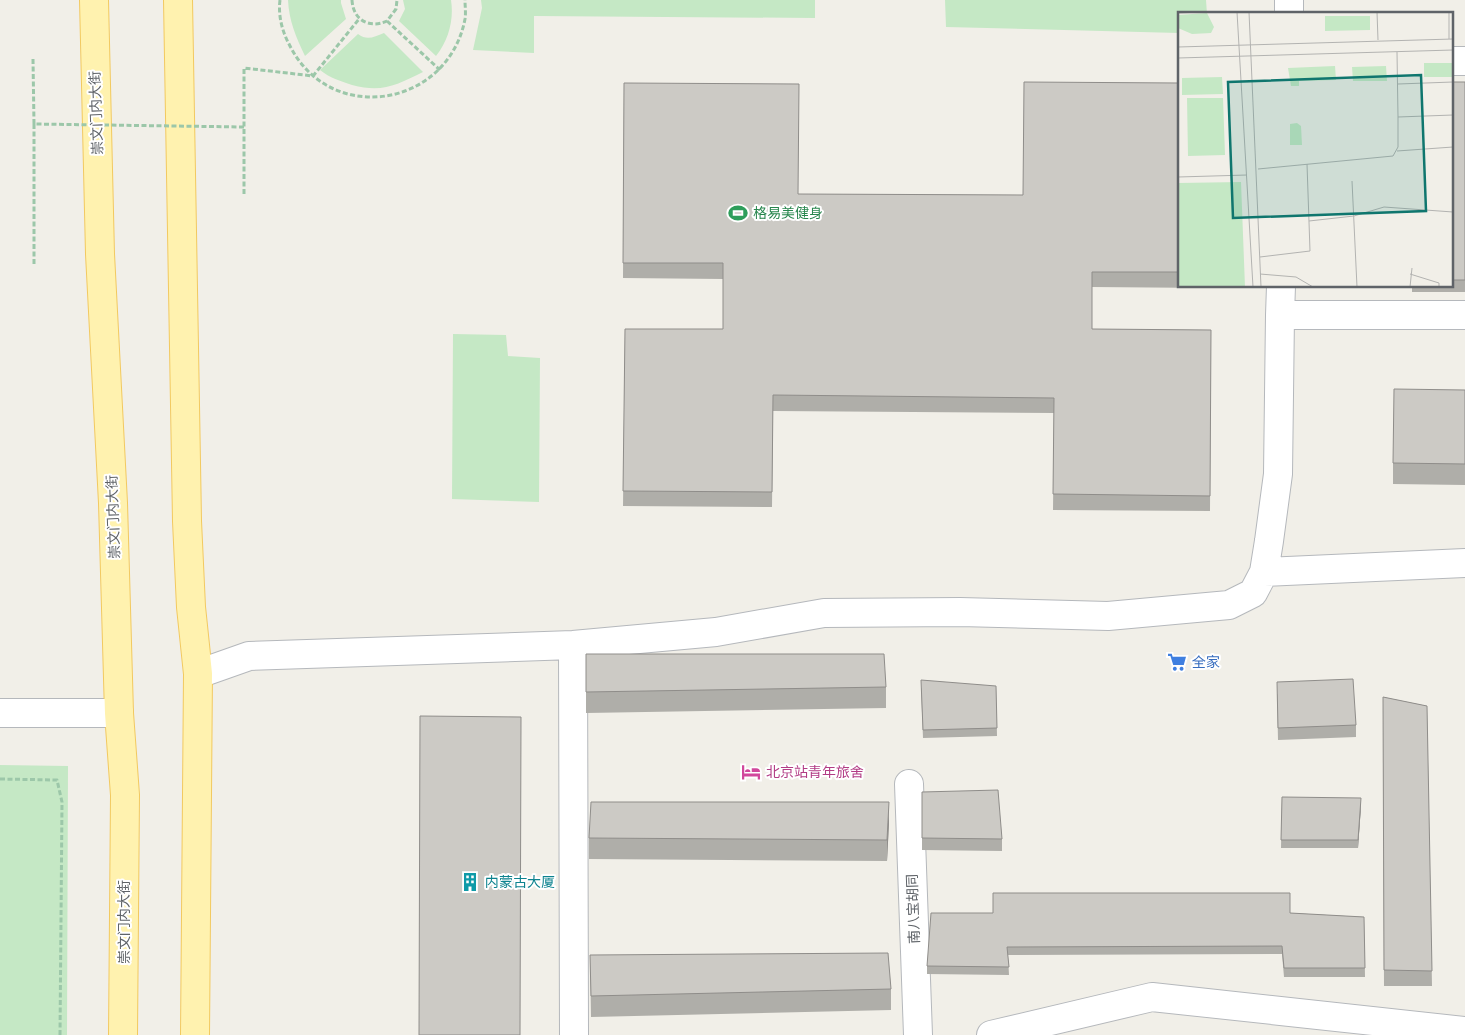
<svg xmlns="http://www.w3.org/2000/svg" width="1465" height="1035" font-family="'Titillium Web','Noto Sans SC',sans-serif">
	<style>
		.green { fill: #c5e8c5 }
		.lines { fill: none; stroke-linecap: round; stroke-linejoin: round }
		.minor-casing { stroke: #b5b8bc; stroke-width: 30 }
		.major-casing { stroke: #f2c960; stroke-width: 30 }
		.path { stroke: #9cc7a9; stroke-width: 3; stroke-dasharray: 5 2.5; stroke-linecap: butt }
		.minor { stroke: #fff; stroke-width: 28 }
		.major { stroke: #fff2af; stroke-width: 28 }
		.path-bridge { stroke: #9cc7a9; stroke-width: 3; stroke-dasharray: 5 2.5; stroke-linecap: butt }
		.wall { fill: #afaea9 }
		.shaded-wall { fill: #8f8d8a }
		.building { fill: #cccac5; stroke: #8f8d8a }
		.labels { text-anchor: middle; stroke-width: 4; stroke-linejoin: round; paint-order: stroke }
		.street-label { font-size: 14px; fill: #5f6368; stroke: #fff }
		.leisure-label { font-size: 14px; fill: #27864d; stroke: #fff; text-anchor: start }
		.shop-label { font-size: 14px; fill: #366cbe; stroke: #fff; text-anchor: start }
		.hotel-label { font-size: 14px; fill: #b23c85; stroke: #fff; text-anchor: start }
		.culture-label { font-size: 14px; fill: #0d838f; stroke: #fff; text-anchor: start }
		.inset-road { fill: none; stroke: #b3b3b1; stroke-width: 1 }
		.view { fill: #0f766e; fill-opacity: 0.15; stroke: #0f766e; stroke-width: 2.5 }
		.inset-edge { fill: none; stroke: #5f6368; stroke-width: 2.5 }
	</style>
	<rect width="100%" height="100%" fill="#f1efe8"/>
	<!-- green -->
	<path class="green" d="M 288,0 L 341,0 L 341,3 L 346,19 L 305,56 C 296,37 289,21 288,0 Z
		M 403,0 L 451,0 C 454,19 449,40 436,56 L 399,21 L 405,9 Z
		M 481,0 L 815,0 L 815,18 L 534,16 L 534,53 L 473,50 L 482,8 Z
		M 945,0 L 1206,0 L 1207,14 L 1179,14 L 1179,33 L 946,27 Z
		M 384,33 L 423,72 C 396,85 383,93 352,85 C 340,81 330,78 320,70 L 358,34 C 367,41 374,37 384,33 Z
		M 453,334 L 506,335 L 508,356 L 540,358 L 539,502 L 452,499 Z
		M 0,765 L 68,766 L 67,1035 L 0,1035 Z"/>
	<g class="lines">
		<!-- minor casing -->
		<g class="minor-casing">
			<path id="minor" d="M 1289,0 L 1289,14
				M 1451,61 L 1465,61
				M 1280,315 L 1281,286
				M 1264,572 L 1465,563
				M 573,645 L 574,1035
				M 198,674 L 249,656 L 573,645 L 716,632 L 824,613 L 960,612 L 1108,616 L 1229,605 L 1253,593 L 1264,572 L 1269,541 L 1278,474 L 1280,315 L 1465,315
				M 0,713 L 119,713
				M 909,784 L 918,1035
				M 991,1035 L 1152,997 L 1465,1031"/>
		</g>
		<!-- major casing -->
		<g class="major-casing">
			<path id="major" d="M 94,0 L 100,254 L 113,503 L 119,713 L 125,795 L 123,1035
				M 178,0 L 187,521 L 191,607 L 198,674 L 195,1035"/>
		</g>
		<!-- path -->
		<path class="path" d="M 280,0 C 278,15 282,31 289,44 C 329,127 448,108 465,19 C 466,13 465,6 465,0
			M 352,0 C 353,20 369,29 387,21 L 396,9 L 397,0
			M 387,21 L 440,70
			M 34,124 L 34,264
			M 244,194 L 244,68 L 313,76 L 359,19
			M 0,779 L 57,780 L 62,802 L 60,1035"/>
		<!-- minor -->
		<use href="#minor" class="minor"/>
		<!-- major -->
		<use href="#major" class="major"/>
		<!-- path-bridge -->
		<path class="path-bridge" d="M 33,59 L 34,124 L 244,127"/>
	</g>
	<!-- wall -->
	<path class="wall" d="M 1451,82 L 1465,82 L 1465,292 L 1412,292 L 1412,286 L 1451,286 Z
		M 624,83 L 798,194 L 1023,195 L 1179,83 L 1179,286 L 1210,286 L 1210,288 L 1092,287 L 1092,329 L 1211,330 L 1210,511 L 1053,510 L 1054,413 L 773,411 L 772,507 L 623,506 L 625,329 L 723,329 L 723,279 L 623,278 Z
		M 1465,390 L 1465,485 L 1393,484 L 1393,463 Z
		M 586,654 L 886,687 L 886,708 L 586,713 Z
		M 996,686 L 997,736 L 923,738 L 921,688 Z
		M 1277,694 L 1356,725 L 1356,737 L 1278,740 Z
		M 1383,697 L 1427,706 L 1432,986 L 1384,986 Z
		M 922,792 L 1002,839 L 1002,851 L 922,850 Z
		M 1282,797 L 1361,806 L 1358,848 L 1281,848 Z
		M 889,823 L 887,861 L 589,859 L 589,838 Z
		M 993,913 L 1290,913 L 1364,917 L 1365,977 L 1284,977 L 1282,954 L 1008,955 L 1009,975 L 927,974 L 927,966 Z
		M 590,955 L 891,989 L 891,1010 L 591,1017 Z"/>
	<!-- shaded-wall -->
	<path class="shaded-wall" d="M 1361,798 L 1361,806 L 1358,848 L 1358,840 Z
		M 889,802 L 889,823 L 887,861 L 887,840 Z"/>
	<!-- building -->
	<path class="building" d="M 1024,82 L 1179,83 L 1179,272 L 1092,272 L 1092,329 L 1211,330 L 1210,496 L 1053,494 L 1054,398 L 773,395 L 772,492 L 623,491 L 625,329 L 723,329 L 723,263 L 623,263 L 624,83 L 799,84 L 798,194 L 1023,195 Z
		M 1451,82 L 1465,82 L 1465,280 L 1451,280 Z
		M 1394,389 L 1465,390 L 1465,464 L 1393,463 Z
		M 586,654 L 884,654 L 886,687 L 586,692 Z
		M 1353,679 L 1356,725 L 1278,728 L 1277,682 Z
		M 921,680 L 996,686 L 997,728 L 923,730 Z
		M 1383,697 L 1427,706 L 1432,971 L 1384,970 Z
		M 420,716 L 521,717 L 520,1035 L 419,1035 Z
		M 998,790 L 1002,839 L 922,838 L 922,792 Z
		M 1282,797 L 1361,798 L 1358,840 L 1281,840 Z
		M 591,802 L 889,802 L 887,840 L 589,838 Z
		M 993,893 L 1290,893 L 1290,913 L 1364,917 L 1365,968 L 1284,968 L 1282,946 L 1007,947 L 1009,967 L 927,966 L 931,913 L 993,913 Z
		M 888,953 L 891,989 L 591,996 L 590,955 Z"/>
	<!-- icons -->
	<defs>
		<g id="stadium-bare" transform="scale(1.5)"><path d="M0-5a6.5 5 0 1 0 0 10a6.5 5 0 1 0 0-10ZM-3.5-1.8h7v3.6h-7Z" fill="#2e9e5b" stroke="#fff" stroke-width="2.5" paint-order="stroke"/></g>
		<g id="supermarket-bare" transform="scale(1.5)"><path d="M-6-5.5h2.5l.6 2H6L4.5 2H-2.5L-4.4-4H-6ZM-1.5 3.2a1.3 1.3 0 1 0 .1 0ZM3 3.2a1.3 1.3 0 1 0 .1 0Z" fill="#3f7fe0" stroke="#fff" stroke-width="2.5" paint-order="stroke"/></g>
		<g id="hotel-bare" transform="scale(1.5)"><path d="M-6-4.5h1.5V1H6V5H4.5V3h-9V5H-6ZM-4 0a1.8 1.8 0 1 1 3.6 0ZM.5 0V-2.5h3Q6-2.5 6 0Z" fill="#d1479c" stroke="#fff" stroke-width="2.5" paint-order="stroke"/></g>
		<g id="building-bare" transform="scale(1.5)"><path d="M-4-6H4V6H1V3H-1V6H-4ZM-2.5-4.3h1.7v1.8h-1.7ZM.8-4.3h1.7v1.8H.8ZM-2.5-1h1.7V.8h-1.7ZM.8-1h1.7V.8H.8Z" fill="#0f9aa8" stroke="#fff" stroke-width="2.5" paint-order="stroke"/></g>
	</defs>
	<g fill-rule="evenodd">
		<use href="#stadium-bare" x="738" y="213"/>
		<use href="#supermarket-bare" x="1177" y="662"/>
		<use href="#hotel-bare" x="751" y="772"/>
		<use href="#building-bare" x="470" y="882"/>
	</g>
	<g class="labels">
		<!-- street labels -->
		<g class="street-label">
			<text transform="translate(96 113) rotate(-92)" y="5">崇文门内大街</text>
			<text transform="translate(113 517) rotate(-92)" y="5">崇文门内大街</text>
			<text transform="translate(913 909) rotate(-92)" y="5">南八宝胡同</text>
			<text transform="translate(124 922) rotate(-90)" y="5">崇文门内大街</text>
		</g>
		<!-- leisure labels -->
		<g class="leisure-label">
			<text x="753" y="218">格易美健身</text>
		</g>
		<!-- shop labels -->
		<g class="shop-label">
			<text x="1192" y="667">全家</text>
		</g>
		<!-- hotel labels -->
		<g class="hotel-label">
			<text x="766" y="777">北京站青年旅舍</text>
		</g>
		<!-- culture labels -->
		<g class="culture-label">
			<text x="485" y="887">内蒙古大厦</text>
		</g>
	</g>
	<!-- overview -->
	<g transform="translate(1178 12)">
		<rect width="275" height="275" fill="#f1efe8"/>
		<path d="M 29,1 L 36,15 L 33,21 L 14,22 L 0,16 L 0,3 ZM 147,4 L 192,4 L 192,18 L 147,19 ZM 246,51 L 275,51 L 275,65 L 246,65 ZM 157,54 L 158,68 L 121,69 L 121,74 L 113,74 L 110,56 ZM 208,54 L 209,69 L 175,69 L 174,55 ZM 44,65 L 45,82 L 4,83 L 4,66 ZM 9,86 L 45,86 L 47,143 L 10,144 ZM 119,111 L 123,114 L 124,133 L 112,133 L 112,112 ZM 63,170 L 67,275 L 0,275 L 0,171 Z" fill="#c5e8c5"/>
		<path class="inset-road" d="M 59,0 L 75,275M 71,0 L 83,275M 199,0 L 200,28M 271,0 L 271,27M 0,1 L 22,0M 0,35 L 275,27M 219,40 L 220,105M 0,46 L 275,38M 220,72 L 275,70M 219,139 L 275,135M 80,157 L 215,144 L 220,135 L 220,105 L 275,103M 0,165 L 69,163M 174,169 L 179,275M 131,209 L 176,204 L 206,195 L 275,200M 82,245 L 132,239 L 129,152M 82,262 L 118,265 L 135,275M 232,262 L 261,271 L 261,275M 232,275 L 234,256"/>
		<path class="view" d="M 243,63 L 248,199 L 55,206 L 50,70 Z"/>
		<rect width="275" height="275" class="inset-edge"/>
	</g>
</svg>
